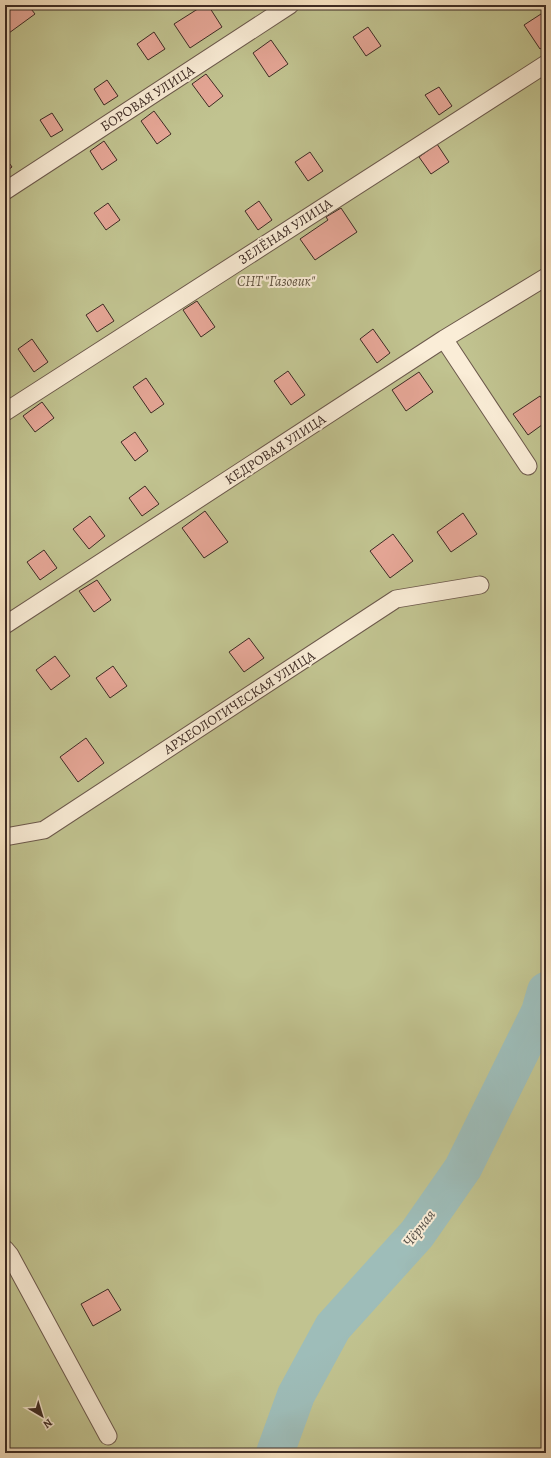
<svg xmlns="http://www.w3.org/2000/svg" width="551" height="1458" font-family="Alegreya,serif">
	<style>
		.green { fill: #c1c390; stroke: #7f775a }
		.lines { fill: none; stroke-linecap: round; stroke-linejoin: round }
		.river { stroke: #9ebdb9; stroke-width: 38 }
		.building { fill: #e5a696; stroke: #3d2b24 }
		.street-casing { stroke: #6c594c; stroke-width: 19 }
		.street { stroke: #faedd7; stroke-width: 17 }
		.labels { text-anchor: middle; stroke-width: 4; stroke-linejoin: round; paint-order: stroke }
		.street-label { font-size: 14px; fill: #3d2b24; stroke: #faedd7 }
		.park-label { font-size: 14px; font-style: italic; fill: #5e513f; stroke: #faedd7 }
		.water-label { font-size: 15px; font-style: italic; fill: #555049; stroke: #faedd7 }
	</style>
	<rect width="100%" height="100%" fill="#f7e3c2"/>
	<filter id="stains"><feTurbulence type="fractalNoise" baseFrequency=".005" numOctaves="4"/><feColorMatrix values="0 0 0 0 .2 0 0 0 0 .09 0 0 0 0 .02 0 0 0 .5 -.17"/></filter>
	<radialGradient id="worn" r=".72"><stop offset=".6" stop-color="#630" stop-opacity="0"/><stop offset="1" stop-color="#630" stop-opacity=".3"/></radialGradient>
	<!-- green -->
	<path class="green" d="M 5,5 L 546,5 L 546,1453 L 5,1453 Z"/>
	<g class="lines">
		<!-- river -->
		<path class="river" d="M 275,1453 L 296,1395 L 333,1327 L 417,1234 L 463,1168 L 540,1012 L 546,991"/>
	</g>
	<!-- building -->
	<path class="building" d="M 5,5 L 28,5 L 35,14 L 9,33 L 5,27 Z
		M 204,5 L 208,5 L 222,27 L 190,48 L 174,24 Z
		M 541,14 L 546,22 L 546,45 L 540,49 L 524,25 Z
		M 368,27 L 381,46 L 366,56 L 353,37 Z
		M 154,32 L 165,49 L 148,60 L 137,44 Z
		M 271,40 L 288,64 L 269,77 L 253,53 Z
		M 206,74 L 223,96 L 209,107 L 192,84 Z
		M 107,80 L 118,96 L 104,105 L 94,89 Z
		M 439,87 L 452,106 L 439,115 L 425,95 Z
		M 154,111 L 171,134 L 157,144 L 141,121 Z
		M 52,113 L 63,130 L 51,137 L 40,120 Z
		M 104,141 L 117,160 L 102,170 L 90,151 Z
		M 437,144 L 449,162 L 431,174 L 419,157 Z
		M 310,152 L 323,171 L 308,181 L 295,162 Z
		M 5,157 L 12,167 L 5,172 Z
		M 259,201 L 272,220 L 258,230 L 245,211 Z
		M 108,203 L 120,220 L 106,230 L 94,213 Z
		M 341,208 L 357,232 L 315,260 L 300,239 L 328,220 L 326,217 Z
		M 197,301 L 215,327 L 201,337 L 183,310 Z
		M 103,304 L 114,321 L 97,332 L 86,315 Z
		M 373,329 L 390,353 L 377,363 L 360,339 Z
		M 32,339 L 48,362 L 34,372 L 18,349 Z
		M 288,371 L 305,395 L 291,405 L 274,381 Z
		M 419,372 L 433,392 L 406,411 L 392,390 Z
		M 146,378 L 164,404 L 151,413 L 133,387 Z
		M 540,396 L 546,405 L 546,422 L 528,435 L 513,414 Z
		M 42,402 L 54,418 L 35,432 L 23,416 Z
		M 135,432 L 148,451 L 135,461 L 121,442 Z
		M 145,486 L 159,504 L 142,516 L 129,498 Z
		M 205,511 L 228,542 L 204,558 L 182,528 Z
		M 463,513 L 477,534 L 451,552 L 437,532 Z
		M 90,516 L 105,536 L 89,549 L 73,529 Z
		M 393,534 L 413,561 L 390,578 L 370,551 Z
		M 44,550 L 57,568 L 40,580 L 27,562 Z
		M 97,580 L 111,600 L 94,612 L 79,591 Z
		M 249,638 L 264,658 L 244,672 L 229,652 Z
		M 55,656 L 70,676 L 51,690 L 36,670 Z
		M 113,666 L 127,686 L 110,698 L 96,678 Z
		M 86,738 L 104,763 L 78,782 L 60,757 Z
		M 108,1289 L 121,1310 L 93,1326 L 81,1304 Z"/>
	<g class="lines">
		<!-- street casing -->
		<g class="street-casing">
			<path id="street" d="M 5,191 L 290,5
				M 444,339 L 528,466
				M 5,412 L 546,64
				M 5,625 L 444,339 L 546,277
				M 5,837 L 44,830 L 396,599 L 480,585
				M 5,1249 L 10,1255 L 108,1436"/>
		</g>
		<!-- street -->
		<use href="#street" class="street"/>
	</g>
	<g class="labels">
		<!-- street labels -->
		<g class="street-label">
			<text transform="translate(147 98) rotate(-33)" y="5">БОРОВАЯ УЛИЦА</text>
			<text transform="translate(285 231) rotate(-33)" y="5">ЗЕЛЁНАЯ УЛИЦА</text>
			<text transform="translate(275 449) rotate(-33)" y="5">КЕДРОВАЯ УЛИЦА</text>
			<text transform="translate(239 702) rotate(-33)" y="5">АРХЕОЛОГИЧЕСКАЯ УЛИЦА</text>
		</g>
		<!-- park labels -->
		<g class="park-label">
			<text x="276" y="286">СНТ "Газовик"</text>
		</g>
		<!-- water labels -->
		<g class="water-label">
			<text transform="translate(419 1228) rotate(-52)" y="5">Чёрная</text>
		</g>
	</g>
	<!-- margin -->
	<rect width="551" height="1458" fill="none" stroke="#f7e3c2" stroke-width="20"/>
	<rect x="6" y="6" width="539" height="1446" fill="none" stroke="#3d2b24" stroke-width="2"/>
	<rect x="10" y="10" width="531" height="1438" fill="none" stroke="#3d2b24"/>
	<!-- north arrow -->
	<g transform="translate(42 1416) rotate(142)" stroke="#faedd7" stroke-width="3" paint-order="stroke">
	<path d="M0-3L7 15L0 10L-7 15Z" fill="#3d2b24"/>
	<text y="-6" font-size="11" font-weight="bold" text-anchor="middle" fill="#3d2b24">N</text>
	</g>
	<rect width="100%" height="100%" filter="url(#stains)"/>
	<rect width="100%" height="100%" fill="url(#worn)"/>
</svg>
